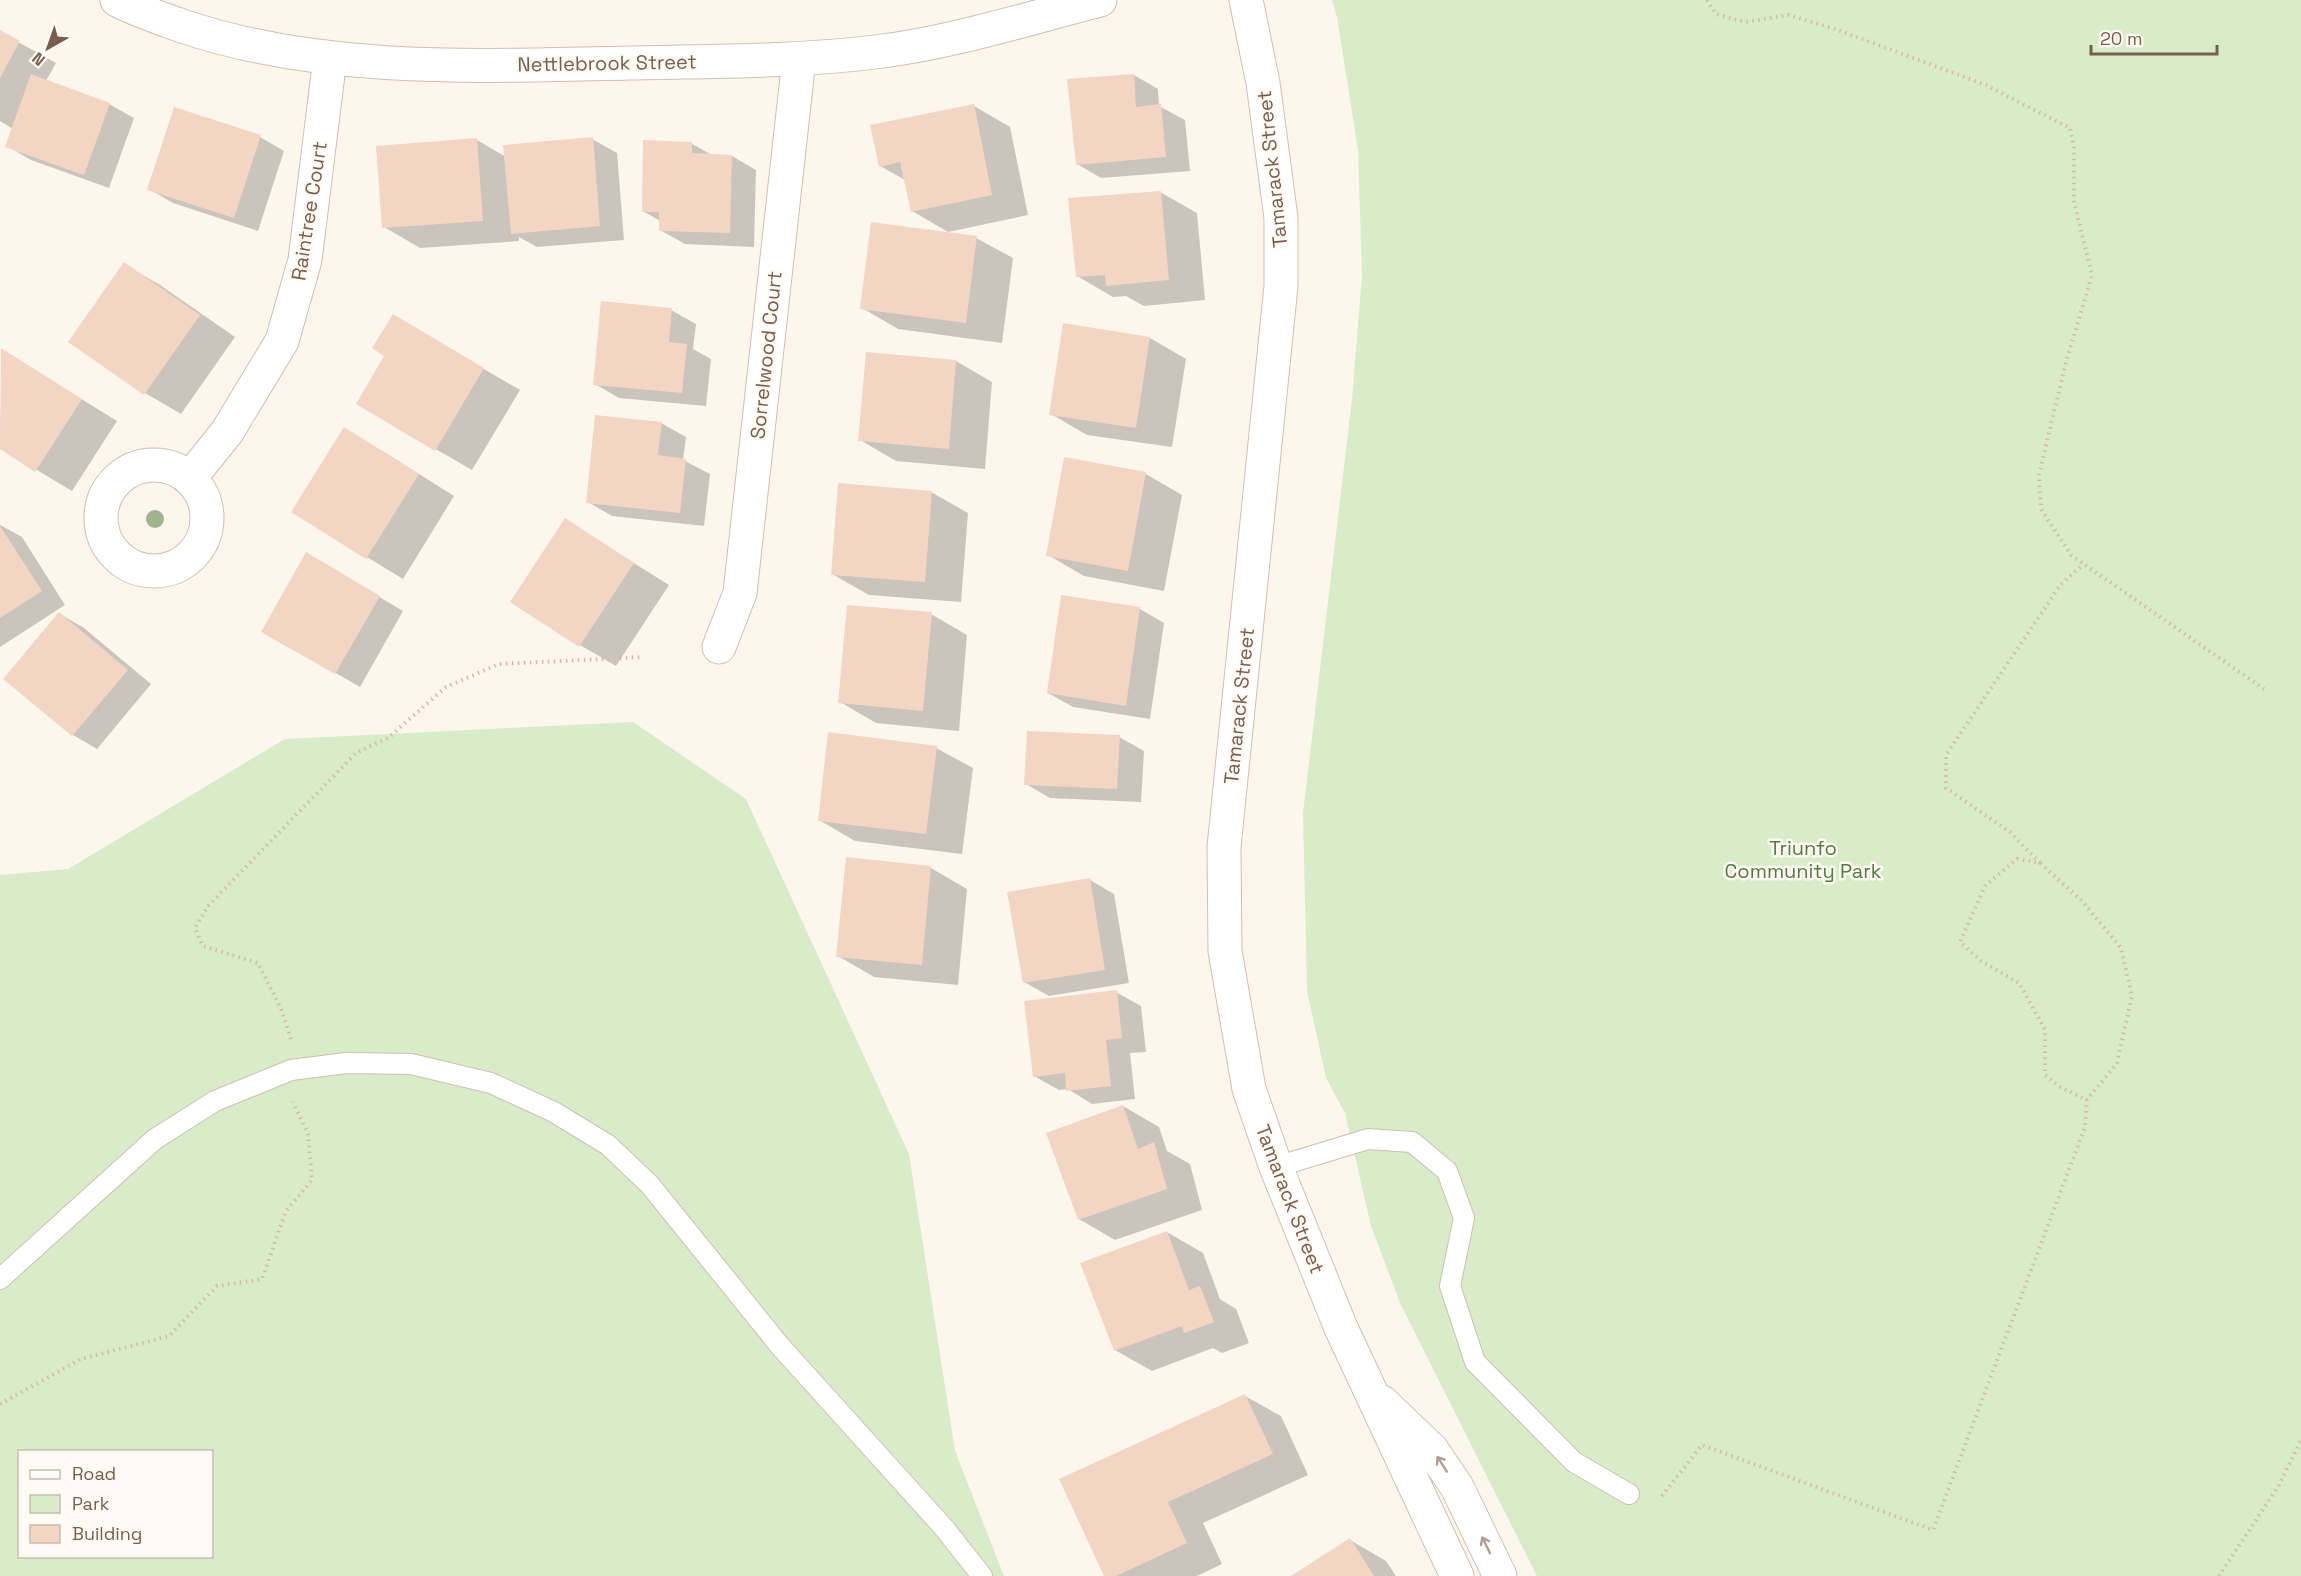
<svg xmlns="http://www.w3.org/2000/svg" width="2301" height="1576" font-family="'Space Grotesk',sans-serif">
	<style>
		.green { fill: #d8ecc9; fill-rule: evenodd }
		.shadow { fill: #0003 }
		.building { fill: #f3d5c3 }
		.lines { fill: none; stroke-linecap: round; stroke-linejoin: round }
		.service-casing { stroke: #d1beb0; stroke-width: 22 }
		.minor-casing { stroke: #d1beb0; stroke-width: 35 }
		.path { stroke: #d9b8a5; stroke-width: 4; stroke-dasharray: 1.5 4.5; stroke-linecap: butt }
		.service { stroke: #fff; stroke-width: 20 }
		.minor { stroke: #fff; stroke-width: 33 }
		.tree { fill: #a0b28e }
		.oneway { stroke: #af9d94 }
		.labels { text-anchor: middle; stroke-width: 5; stroke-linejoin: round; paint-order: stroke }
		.street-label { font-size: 20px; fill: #7a5c4d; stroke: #fffaf3 }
		.park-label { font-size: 20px; fill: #537a41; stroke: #fffaf3 }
	</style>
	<rect width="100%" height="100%" fill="#fdf6ec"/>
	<!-- green -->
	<path class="green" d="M 1332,0 L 2301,0 L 2301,1576 L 1537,1576 L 1400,1303 L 1371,1226 L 1345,1113 L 1326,1078 L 1307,991 L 1303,813 L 1352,399 L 1362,276 L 1358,150 L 1337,17 Z
		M 633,722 L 746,799 L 909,1154 L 955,1451 L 1004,1576 L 0,1576 L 0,875 L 68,869 L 285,739 ZM 20,1452 L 212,1452 L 212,1556 L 20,1556 Z"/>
	<!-- shadow -->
	<path class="shadow" d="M 0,32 L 56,63 L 46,81 L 109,104 L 134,118 L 109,188 L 31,160 L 7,146 L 13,129 L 0,121 Z
		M 1134,75 L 1158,89 L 1159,106 L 1185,120 L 1190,171 L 1101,178 L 1077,164 Z
		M 974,106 L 1010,127 L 1028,215 L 948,232 L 912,211 L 905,180 L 880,166 Z
		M 260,137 L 284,151 L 258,231 L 173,203 L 149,189 Z
		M 592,139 L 617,153 L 624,240 L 537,247 L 519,237 L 519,241 L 420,248 L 384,227 L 477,140 L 506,157 Z
		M 692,144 L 712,155 L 732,156 L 756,170 L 754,247 L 685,244 L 660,230 L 660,221 L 643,211 Z
		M 1160,192 L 1197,213 L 1205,300 L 1144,306 L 1126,296 L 1113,297 L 1077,276 Z
		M 976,238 L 1013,258 L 1002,343 L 898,329 L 862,308 Z
		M 124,264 L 160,285 L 235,337 L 181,414 L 145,393 L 70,341 Z
		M 671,310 L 696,324 L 693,349 L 711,359 L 706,406 L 619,398 L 595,384 Z
		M 393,316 L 520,390 L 472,470 L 358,404 L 386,355 Z
		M 1150,338 L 1186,359 L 1172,447 L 1087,435 L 1051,414 Z
		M 2,350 L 117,421 L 72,491 L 0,448 Z
		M 956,361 L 992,382 L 985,469 L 896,461 L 860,440 Z
		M 661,423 L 686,437 L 683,460 L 710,474 L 704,526 L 612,516 L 588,502 Z
		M 381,450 L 454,496 L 403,579 L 293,512 Z
		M 1146,474 L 1182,495 L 1164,591 L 1084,576 L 1048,555 Z
		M 931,492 L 968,513 L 961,602 L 869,595 L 832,574 Z
		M 565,520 L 669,585 L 616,666 L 580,645 Z
		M 0,525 L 22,537 L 65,605 L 0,647 Z
		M 307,554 L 403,611 L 360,687 L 263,631 Z
		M 1062,597 L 1140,609 L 1164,623 L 1150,719 L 1073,707 L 1048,693 Z
		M 60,614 L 84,628 L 151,684 L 97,749 L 73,735 Z
		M 931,614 L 967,635 L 959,731 L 876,723 L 840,702 Z
		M 1119,737 L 1144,751 L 1141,802 L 1050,798 L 1026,784 Z
		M 936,748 L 973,768 L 962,854 L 855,841 L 819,820 Z
		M 848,859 L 931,868 L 967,889 L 958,985 L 874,977 L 838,956 Z
		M 1090,880 L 1114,894 L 1129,983 L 1049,996 L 1024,982 Z
		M 1116,992 L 1141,1006 L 1146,1052 L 1130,1053 L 1135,1099 L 1092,1104 L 1068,1089 L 1059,1090 L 1034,1076 Z
		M 1123,1106 L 1159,1127 L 1167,1151 L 1190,1164 L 1202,1210 L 1115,1240 L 1079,1219 Z
		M 1167,1232 L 1203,1253 L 1220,1299 L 1236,1309 L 1249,1343 L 1222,1353 L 1213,1348 L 1152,1371 L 1115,1350 Z
		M 1245,1396 L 1281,1416 L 1308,1475 L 1203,1523 L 1222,1564 L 1197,1576 L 1106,1576 Z
		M 1350,1540 L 1386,1561 L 1396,1576 L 1294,1576 Z"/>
	<!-- building -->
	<path class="building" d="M 0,30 L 20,41 L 0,78 Z
		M 31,74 L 110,103 L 84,175 L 5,147 Z
		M 1134,74 L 1136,107 L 1161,104 L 1166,157 L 1076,165 L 1067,79 Z
		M 974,104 L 992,195 L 911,212 L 900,162 L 879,167 L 870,125 Z
		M 174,107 L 261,135 L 234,218 L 147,190 Z
		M 593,137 L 600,226 L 511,234 L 503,145 Z
		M 477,138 L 483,221 L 382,228 L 376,146 Z
		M 643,140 L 692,142 L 692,153 L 732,155 L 730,233 L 659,231 L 659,212 L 642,212 Z
		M 1161,191 L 1169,280 L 1106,286 L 1105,275 L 1076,277 L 1068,198 Z
		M 871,222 L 977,236 L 966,323 L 860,309 Z
		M 124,262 L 200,315 L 144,395 L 68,342 Z
		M 601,301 L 672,308 L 669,342 L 687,344 L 682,393 L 593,385 Z
		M 393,314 L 484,368 L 435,451 L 356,404 L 384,356 L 372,348 Z
		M 1063,323 L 1150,337 L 1136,428 L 1049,415 Z
		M 1,348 L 82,399 L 35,472 L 0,449 Z
		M 866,352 L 956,360 L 949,449 L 858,441 Z
		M 595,415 L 662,422 L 658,455 L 686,459 L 680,513 L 586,503 Z
		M 344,427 L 419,474 L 366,559 L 291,512 Z
		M 1064,457 L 1146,472 L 1128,571 L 1046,556 Z
		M 838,483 L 932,491 L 925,582 L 831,575 Z
		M 565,518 L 634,563 L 579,647 L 510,602 Z
		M 0,526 L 42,591 L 0,618 Z
		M 306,552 L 380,596 L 335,674 L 261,632 Z
		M 1061,595 L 1140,607 L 1126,706 L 1047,693 Z
		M 847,605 L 932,612 L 923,711 L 838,703 Z
		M 59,612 L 128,670 L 72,736 L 3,679 Z
		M 1027,731 L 1120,735 L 1117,789 L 1024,785 Z
		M 828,732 L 937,746 L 926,834 L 818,821 Z
		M 846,857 L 931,866 L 922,965 L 836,957 Z
		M 1090,878 L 1105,970 L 1023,983 L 1007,892 Z
		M 1117,990 L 1122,1038 L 1106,1040 L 1111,1086 L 1066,1091 L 1065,1073 L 1033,1077 L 1024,1001 Z
		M 1123,1105 L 1138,1149 L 1154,1142 L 1167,1189 L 1078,1220 L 1046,1133 Z
		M 1167,1231 L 1189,1290 L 1200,1286 L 1214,1322 L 1184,1333 L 1182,1326 L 1114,1351 L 1080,1263 Z
		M 1245,1394 L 1273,1454 L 1168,1502 L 1187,1543 L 1116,1576 L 1104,1576 L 1059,1479 Z
		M 1350,1538 L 1374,1576 L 1291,1576 Z"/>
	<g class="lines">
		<!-- service casing -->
		<g class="service-casing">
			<path id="service" d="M 1276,1167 L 1368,1139 L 1412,1142 L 1447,1171 L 1464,1218 L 1450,1286 L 1475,1362 L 1574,1462 L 1629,1494
				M 0,1279 L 155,1139 L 215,1101 L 291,1070 L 346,1063 L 411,1064 L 491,1083 L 554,1112 L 608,1145 L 650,1185 L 780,1346 L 945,1529 L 982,1576"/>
		</g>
		<!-- minor casing -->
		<g class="minor-casing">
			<path id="minor" d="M 117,0 C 138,11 160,18 182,26 C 325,74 481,66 630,63 C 712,61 794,62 875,52 C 951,43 1026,19 1100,0
				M 1246,0 L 1263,83 L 1281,218 L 1281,286 L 1224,847 L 1225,951 L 1249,1089 L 1276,1167 L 1341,1328 L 1457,1576
				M101 518a53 53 0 1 1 106 0a53 53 0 1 1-106 0Z
				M 190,478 L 227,432 L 282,341 L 305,260 L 330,58
				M 719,647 L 740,593 L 799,59
				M 1382,1402 L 1432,1450 L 1457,1487 L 1500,1576"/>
		</g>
		<!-- path -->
		<path class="path" d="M 1707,0 L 1716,14 L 1745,22 L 1789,15 L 1835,29 L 1986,85 L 2070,128 L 2074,147 L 2074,201 L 2092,275 L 2065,366 L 2039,475 L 2041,509 L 2071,555 L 2264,689
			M 2040,863 L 2010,832 L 1946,788 L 1946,755 L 2061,584 L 2084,564
			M 291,1039 L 281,1009 L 258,963 L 203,946 L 195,928 L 208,906 L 356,753 L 388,738 L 446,687 L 499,664 L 643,657
			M 0,1404 L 81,1359 L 169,1336 L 217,1286 L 262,1279 L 286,1211 L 312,1180 L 308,1134 L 293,1102
			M 1662,1496 L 1702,1445 L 1933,1530 L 2085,1127 L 2087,1100 L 2117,1063 L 2132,996 L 2121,948 L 2081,900 L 2040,863 L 2017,859 L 1985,886 L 1960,942 L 1981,961 L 2019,983 L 2045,1030 L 2045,1075 L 2060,1087 L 2087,1100
			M 2219,1576 L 2279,1485 L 2301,1440"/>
		<!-- service -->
		<use href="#service" class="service"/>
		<!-- minor -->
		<use href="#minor" class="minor"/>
	</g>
	<!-- trees -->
	<circle class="tree" cx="155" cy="519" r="9"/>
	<!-- one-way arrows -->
	<defs><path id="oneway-shaft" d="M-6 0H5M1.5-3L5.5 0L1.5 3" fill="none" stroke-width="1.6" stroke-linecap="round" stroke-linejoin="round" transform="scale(1.5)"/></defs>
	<g class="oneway">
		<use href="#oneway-shaft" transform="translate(1442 1464) rotate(-123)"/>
		<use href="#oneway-shaft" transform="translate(1486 1545) rotate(-116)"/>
	</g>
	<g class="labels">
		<!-- street labels -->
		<g class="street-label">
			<text transform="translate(607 63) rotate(-1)" y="7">Nettlebrook Street</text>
			<text transform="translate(1272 169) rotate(-96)" y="7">Tamarack Street</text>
			<text transform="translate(309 211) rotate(-81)" y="7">Raintree Court</text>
			<text transform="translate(766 355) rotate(-84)" y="7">Sorrelwood Court</text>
			<text transform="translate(1239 706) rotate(-84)" y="7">Tamarack Street</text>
			<text transform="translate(1290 1199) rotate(69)" y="7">Tamarack Street</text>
		</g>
		<!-- park labels -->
		<g class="park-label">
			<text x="1803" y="855">Triunfo<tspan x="1803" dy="23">Community Park</tspan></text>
		</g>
	</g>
	<!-- legend -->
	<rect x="18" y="1450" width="195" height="108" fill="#fffaf3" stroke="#cabbb1" stroke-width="1.5"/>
	<rect x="30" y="1470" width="30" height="9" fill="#ffffff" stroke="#cabbb1" stroke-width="1.5"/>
	<text x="72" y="1480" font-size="18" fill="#7a5c4d">Road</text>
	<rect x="30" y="1495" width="30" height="18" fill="#d8ecc9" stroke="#cabbb1" stroke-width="1.5"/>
	<text x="72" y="1510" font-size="18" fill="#7a5c4d">Park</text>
	<rect x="30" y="1525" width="30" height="18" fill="#f3d5c3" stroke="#cabbb1" stroke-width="1.5"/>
	<text x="72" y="1540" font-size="18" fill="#7a5c4d">Building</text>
	<!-- north arrow -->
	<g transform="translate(48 48) rotate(220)" stroke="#fffaf3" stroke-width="4.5" paint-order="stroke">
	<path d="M0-4.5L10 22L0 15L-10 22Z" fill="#7a5c4d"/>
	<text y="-9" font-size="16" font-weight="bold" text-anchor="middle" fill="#7a5c4d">N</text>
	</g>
	<!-- scale -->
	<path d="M2091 45v9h126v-9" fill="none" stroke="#7a5c4d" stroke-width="3"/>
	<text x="2100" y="45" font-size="18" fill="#7a5c4d" stroke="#fffaf3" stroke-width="4.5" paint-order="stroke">20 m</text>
</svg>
